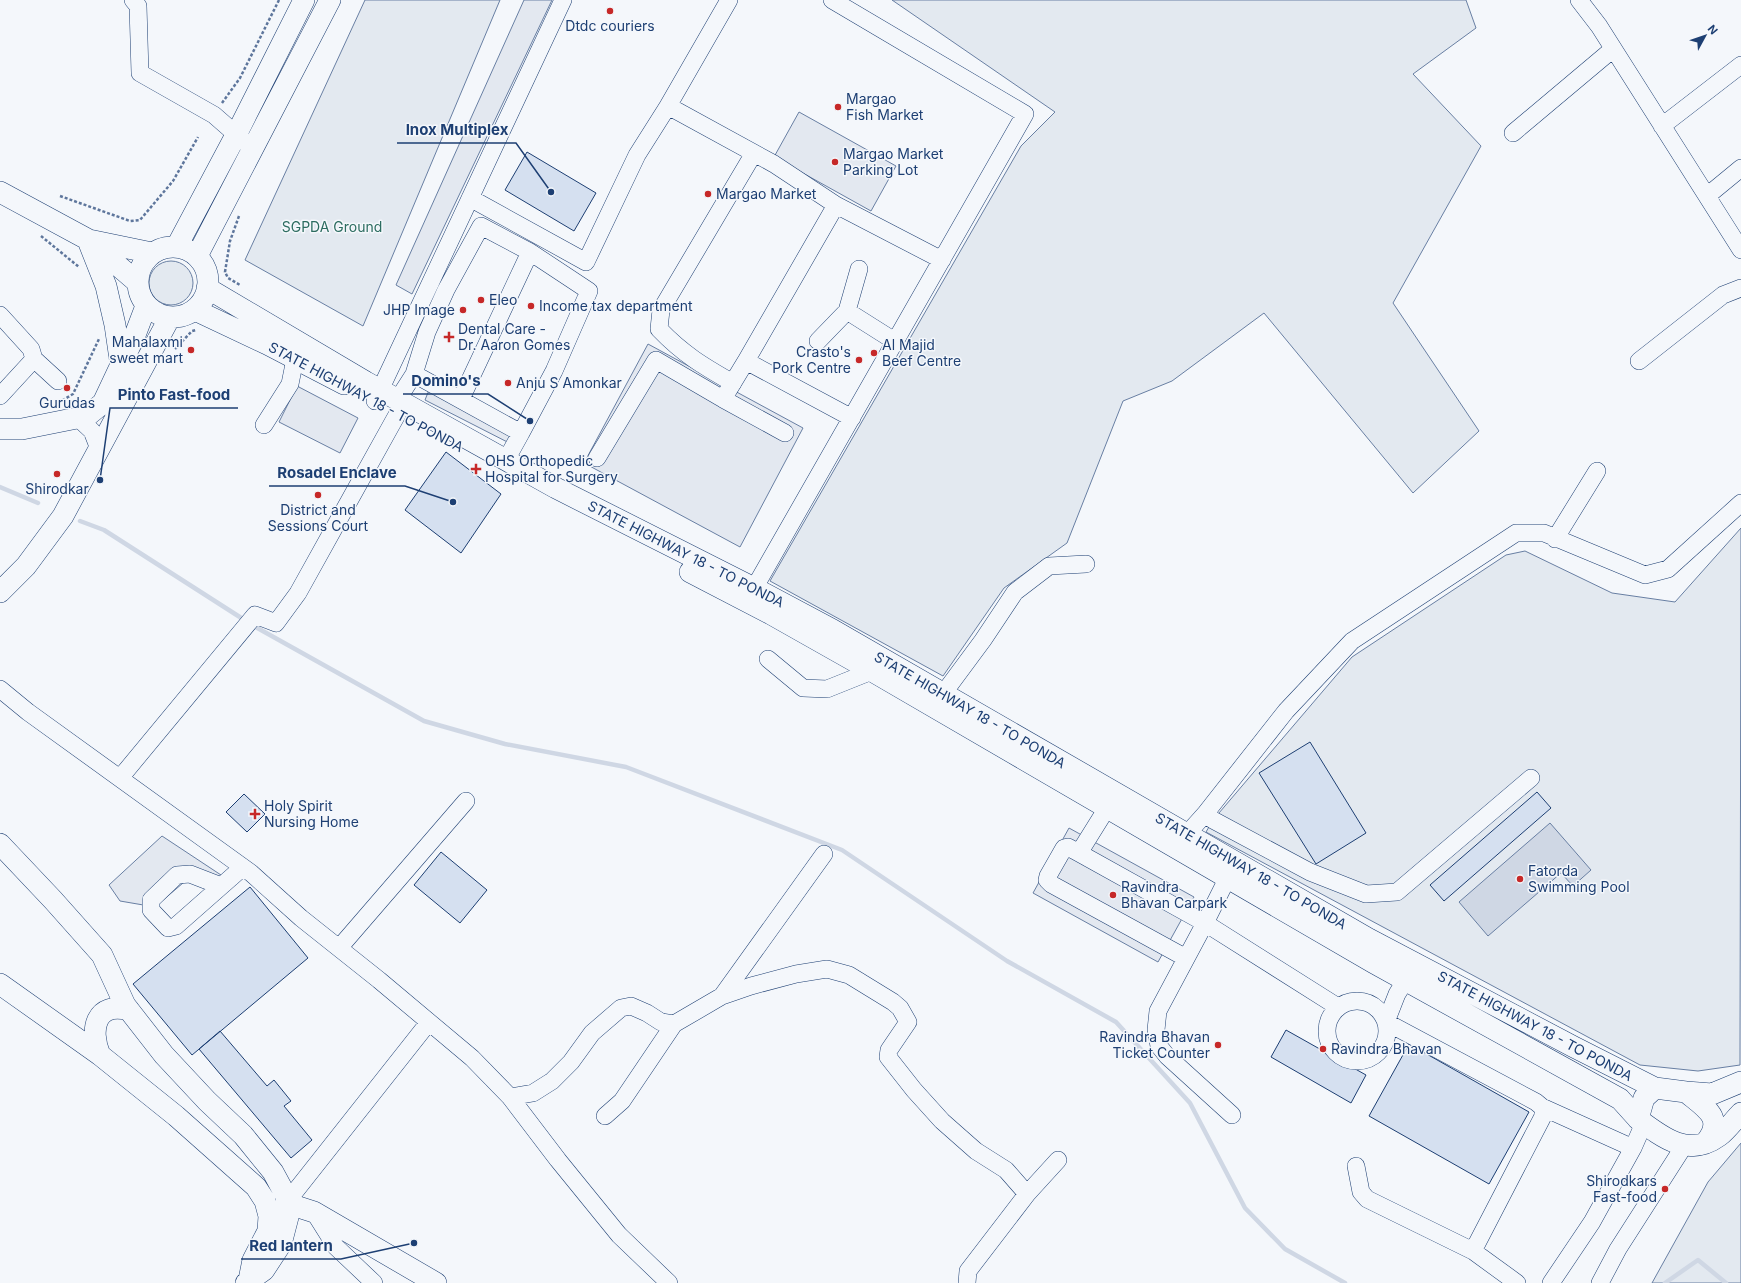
<svg xmlns="http://www.w3.org/2000/svg" width="1741" height="1283" font-family="Inter,sans-serif">
	<style>
		.green { fill: #e3e9f0; stroke: #687fa3 }
		.parking { fill: #e3e8f0; stroke: #687fa3 }
		.water { fill: #cfd7e4; stroke: #687fa3 }
		.lines { fill: none; stroke-linecap: round; stroke-linejoin: round }
		.stream { stroke: #cfd7e4; stroke-width: 4.5 }
		.building { fill: #d5e0f0; stroke: #1d3f73 }
		.minor-casing { stroke: #1d3f73; stroke-width: 18 }
		.major-casing { stroke: #1d3f73; stroke-width: 22 }
		.path { stroke: #5e769c; stroke-width: 2.5; stroke-dasharray: 3 2; stroke-linecap: butt }
		.minor { stroke: #f4f7fb; stroke-width: 17 }
		.major { stroke: #f4f7fb; stroke-width: 21 }
		.poi-dot { fill: #c62828; stroke: #f4f7fb; stroke-width: 1.5 }
		.labels { text-anchor: middle; stroke-width: 3; stroke-linejoin: round; paint-order: stroke }
		.poi-label { font-size: 14px; fill: #1d3f73; stroke: #f4f7fb; text-anchor: start }
		.park-label { font-size: 14px; fill: #2c6c60; stroke: #f4f7fb }
		.street-label { font-size: 14px; fill: #1d3f73; stroke: #f4f7fb }
		.leader { fill: none; stroke: #1d3f73; stroke-width: 1.5 }
		.callout-dot { fill: #1d3f73; stroke: #f4f7fb; stroke-width: 1.5 }
		.callout-label { font-size: 15px; text-anchor: middle; font-weight: bold; fill: #1d3f73; stroke: #f4f7fb; stroke-width: 3; stroke-linejoin: round; paint-order: stroke }
	</style>
	<rect width="100%" height="100%" fill="#f4f7fb"/>
	<!-- green -->
	<path class="green" d="M 365,0 L 500,0 L 363,326 L 245,260 Z
		M 892,0 L 1466,0 L 1476,28 L 1413,74 L 1481,146 L 1393,303 L 1479,431 L 1413,493 L 1264,313 L 1172,381 L 1123,401 L 1067,543 L 1004,588 L 943,676 L 770,581 L 1021,146 L 1055,112 Z
		M149 283a22 22 0 1 1 44 0a22 22 0 1 1-44 0Z
		M 1741,528 L 1740,1065 L 1698,1071 L 1640,1065 L 1206,832 L 1213,820 L 1352,657 L 1506,555 L 1525,551 L 1612,593 L 1675,602 Z
		M 1741,1143 L 1741,1283 L 1652,1283 L 1708,1182 Z"/>
	<!-- parking -->
	<path class="parking" d="M 524,0 L 552,0 L 412,294 L 396,285 Z
		M 799,112 L 896,166 L 871,211 L 774,157 Z
		M 648,344 L 803,428 L 740,547 L 584,463 Z
		M 297,386 L 358,418 L 340,453 L 279,422 Z
		M 429,390 L 525,440 L 521,449 L 425,400 Z
		M 1069,828 L 1194,897 L 1158,962 L 1033,893 Z
		M 162,836 L 221,875 L 216,881 L 197,871 L 155,907 L 120,901 L 109,885 Z"/>
	<!-- water -->
	<path class="water" d="M 1550,823 L 1591,870 L 1573,886 L 1561,873 L 1488,936 L 1459,902 Z"/>
	<g class="lines">
		<!-- stream -->
		<path class="stream" d="M 0,487 L 38,503
			M 80,521 L 104,530 L 246,621
			M 252,625 L 424,721 L 505,744 L 626,767 L 842,850 L 1007,961 L 1116,1022 L 1190,1103 L 1245,1208 L 1285,1249 L 1345,1283
			M 1665,1283 L 1698,1260 L 1726,1283"/>
	</g>
	<!-- building -->
	<path class="building" d="M 527,152 L 596,193 L 574,231 L 505,190 Z
		M 446,452 L 501,494 L 461,553 L 405,510 Z
		M 1310,742 L 1366,833 L 1316,864 L 1259,773 Z
		M 1537,792 L 1551,808 L 1444,901 L 1430,885 Z
		M 244,794 L 265,814 L 247,832 L 226,812 Z
		M 441,852 L 487,890 L 460,923 L 414,885 Z
		M 250,887 L 308,958 L 192,1055 L 133,984 Z
		M 1286,1030 L 1366,1075 L 1351,1103 L 1271,1057 Z
		M 220,1031 L 267,1086 L 274,1080 L 291,1101 L 284,1106 L 312,1140 L 291,1158 L 199,1049 Z
		M 1409,1044 L 1529,1112 L 1489,1184 L 1369,1116 Z"/>
	<g class="lines">
		<!-- minor casing -->
		<g class="minor-casing">
			<path id="minor" d="M 133,0 L 138,6 L 140,73 L 214,115 L 246,143
				M 1579,0 L 1599,26 L 1741,250
				M 668,106 L 774,164 L 836,205 L 942,260
				M 1662,126 L 1741,65
				M 1513,133 L 1613,49
				M 1707,196 L 1741,168
				M 470,198 L 586,262 L 637,155 L 668,106 L 729,0
				M 836,205 L 746,361 L 852,418
				M 859,269 L 847,311 L 896,342
				M 0,315 L 31,349 L 34,359 L 0,396
				M 818,341 L 847,311
				M 34,359 L 58,381
				M 746,361 L 723,399 L 785,433
				M 1639,361 L 1723,295 L 1741,288
				M 414,374 L 427,332 L 446,290 L 481,226 L 530,252 L 461,399
				M 733,383 C 703,366 683,354 659,329 L 661,310 L 754,153
				M 398,399 L 414,374 L 521,433 L 506,460
				M 375,401 L 563,0
				M 78,418 L 92,431 L 99,449
				M 264,425 L 290,384 L 295,359
				M 521,433 L 554,371 L 589,291 L 530,252
				M 597,458 L 656,360 L 723,399
				M 1555,539 L 1597,471
				M 748,599 L 1025,114 L 832,0
				M 768,659 L 803,688 L 827,689 L 872,671
				M 0,689 L 28,712 L 251,873 L 301,918 L 379,980 L 472,1058 L 510,1097 L 558,1160 L 619,1235 L 669,1283
				M 943,694 L 983,640 L 1015,592 L 1049,566 L 1086,564
				M 120,778 L 255,615 L 276,623 L 298,593 L 398,413
				M 1205,814 L 1213,820 L 1310,872 L 1366,894 L 1397,892 L 1531,778
				M 1179,843 L 1205,814 L 1286,711 L 1352,641 L 1516,533 L 1544,533 L 1645,575 L 1668,569 L 1741,503
				M 1079,853 L 1107,808
				M 1227,879 L 1205,923 L 1158,1011 L 1156,1030 L 1159,1046 L 1167,1056 L 1232,1115
				M 221,886 L 190,874 L 177,875 L 151,900 L 151,910 L 168,928 L 176,926 L 243,867
				M 339,948 L 466,801
				M 1186,958 L 1051,884 L 1047,880 L 1048,876 L 1064,848 L 1068,847 L 1079,853 L 1205,923 L 1338,1007
				M 1405,981 L 1397,994 L 1386,1022 L 1536,1102 L 1542,1107 L 1544,1114 L 1541,1120 L 1473,1251 L 1517,1283
				M 722,996 L 824,854
				M1327 1031a30 30 0 1 1 60 0a30 30 0 1 1-60 0Z
				M 510,1097 L 533,1093 L 552,1081 L 571,1062 L 592,1033 L 621,1008 L 631,1006 L 647,1013 L 661,1022 L 674,1024 L 722,996 L 751,986 L 796,974 L 827,969 L 849,975 L 893,1002 L 900,1008 L 908,1022 L 889,1050 L 888,1057 L 914,1090 L 942,1121 L 976,1151 L 1006,1170 L 1027,1194 L 968,1271 L 967,1283
				M 1542,1107 L 1633,1148
				M 605,1116 L 622,1101 L 674,1024
				M 1356,1166 L 1361,1192 L 1367,1199 L 1473,1251
				M 1027,1194 L 1058,1160
				M 286,1203 L 429,1022
				M 314,1212 L 336,1247 L 374,1283
				M 1551,1283 L 1592,1222 L 1633,1148 L 1644,1123
				M 1600,1283 L 1618,1249 L 1684,1146"/>
		</g>
		<!-- major casing -->
		<g class="major-casing">
			<path id="major" d="M 0,192 L 87,239 L 137,282
				M 89,240 L 152,253
				M 89,243 L 106,286 L 115,325 L 121,366
				M 177,246 L 236,135 L 304,0
				M138 282a35 35 0 1 1 70 0a35 35 0 1 1-70 0Z
				M 197,256 L 330,0
				M 207,288 L 366,382 L 556,488 L 754,588 L 833,630 L 1369,939 L 1574,1047 L 1655,1088 L 1686,1092 L 1712,1094 L 1741,1082
				M 195,310 L 267,344 L 344,384
				M 0,429 L 22,429 L 87,416 L 103,403 L 135,335 L 146,306
				M 690,572 L 771,614 L 872,671 L 1374,963 L 1620,1099 L 1638,1119
				M 0,592 L 26,566 L 63,516 L 170,317
				M 0,844 L 53,900 L 102,955 L 125,1005 L 164,1055 L 207,1101 L 243,1135 L 273,1172 L 286,1196 L 288,1217 L 281,1244 L 264,1270 L 246,1283
				M 0,984 L 100,1055 L 176,1116 L 256,1187 L 265,1201 L 269,1216 L 268,1231 L 253,1260 L 249,1280
				M 100,1055 C 89,1029 96,1001 129,1010
				M 1655,1088 L 1644,1098 L 1638,1119 C 1663,1138 1689,1158 1719,1136 C 1727,1130 1734,1120 1741,1113
				M 1686,1092 C 1704,1107 1726,1118 1706,1142
				M 286,1203 L 314,1212 L 436,1283"/>
		</g>
		<!-- path -->
		<path class="path" d="M 222,103 L 240,78 L 279,0
			M 60,196 L 130,221 L 140,220 L 173,181 L 198,137
			M 239,216 L 230,241 L 225,272 L 228,278 L 240,285
			M 41,236 L 79,267
			M 175,349 L 192,331 L 196,330
			M 58,403 L 73,394 L 99,339"/>
		<!-- minor -->
		<use href="#minor" class="minor"/>
		<!-- major -->
		<use href="#major" class="major"/>
	</g>
	<!-- markers -->
	<g class="poi-dot">
		<circle cx="610" cy="11" r="4"/>
		<circle cx="838" cy="107" r="4"/>
		<circle cx="835" cy="162" r="4"/>
		<circle cx="708" cy="194" r="4"/>
		<circle cx="481" cy="300" r="4"/>
		<circle cx="531" cy="306" r="4"/>
		<circle cx="463" cy="310" r="4"/>
		<path d="M447 331h4v4h4v4h-4v4h-4v-4h-4v-4h4z"/>
		<circle cx="191" cy="350" r="4"/>
		<circle cx="874" cy="353" r="4"/>
		<circle cx="859" cy="360" r="4"/>
		<circle cx="508" cy="383" r="4"/>
		<circle cx="67" cy="388" r="4"/>
		<path d="M474 463h4v4h4v4h-4v4h-4v-4h-4v-4h4z"/>
		<circle cx="57" cy="474" r="4"/>
		<circle cx="318" cy="495" r="4"/>
		<path d="M253 808h4v4h4v4h-4v4h-4v-4h-4v-4h4z"/>
		<circle cx="1520" cy="879" r="4"/>
		<circle cx="1113" cy="895" r="4"/>
		<circle cx="1218" cy="1045" r="4"/>
		<circle cx="1323" cy="1049" r="4"/>
		<circle cx="1665" cy="1189" r="4"/>
	</g>
	<g class="labels">
		<!-- poi labels -->
		<g class="poi-label">
			<text x="610" y="31" text-anchor="middle">Dtdc couriers</text>
			<text x="846" y="104">Margao<tspan x="846" dy="16">Fish Market</tspan></text>
			<text x="843" y="159">Margao Market<tspan x="843" dy="16">Parking Lot</tspan></text>
			<text x="716" y="199">Margao Market</text>
			<text x="489" y="305">Eleo</text>
			<text x="539" y="311">Income tax department</text>
			<text x="455" y="315" text-anchor="end">JHP Image</text>
			<text x="458" y="334">Dental Care -<tspan x="458" dy="16">Dr. Aaron Gomes</tspan></text>
			<text x="183" y="347" text-anchor="end">Mahalaxmi<tspan x="183" dy="16">sweet mart</tspan></text>
			<text x="882" y="350">Al Majid<tspan x="882" dy="16">Beef Centre</tspan></text>
			<text x="851" y="357" text-anchor="end">Crasto's<tspan x="851" dy="16">Pork Centre</tspan></text>
			<text x="516" y="388">Anju S Amonkar</text>
			<text x="67" y="408" text-anchor="middle">Gurudas</text>
			<text x="485" y="466">OHS Orthopedic<tspan x="485" dy="16">Hospital for Surgery</tspan></text>
			<text x="57" y="494" text-anchor="middle">Shirodkar</text>
			<text x="318" y="515" text-anchor="middle">District and<tspan x="318" dy="16">Sessions Court</tspan></text>
			<text x="264" y="811">Holy Spirit<tspan x="264" dy="16">Nursing Home</tspan></text>
			<text x="1528" y="876">Fatorda<tspan x="1528" dy="16">Swimming Pool</tspan></text>
			<text x="1121" y="892">Ravindra<tspan x="1121" dy="16">Bhavan Carpark</tspan></text>
			<text x="1210" y="1042" text-anchor="end">Ravindra Bhavan<tspan x="1210" dy="16">Ticket Counter</tspan></text>
			<text x="1331" y="1054">Ravindra Bhavan</text>
			<text x="1657" y="1186" text-anchor="end">Shirodkars<tspan x="1657" dy="16">Fast-food</tspan></text>
		</g>
		<!-- park labels -->
		<g class="park-label">
			<text x="332" y="232">SGPDA Ground</text>
		</g>
		<!-- street labels -->
		<g class="street-label">
			<text transform="translate(366 397) rotate(28)" y="5">STATE HIGHWAY 18 - TO PONDA</text>
			<text transform="translate(686 554) rotate(27)" y="5">STATE HIGHWAY 18 - TO PONDA</text>
			<text transform="translate(970 710) rotate(30)" y="5">STATE HIGHWAY 18 - TO PONDA</text>
			<text transform="translate(1251 871) rotate(30)" y="5">STATE HIGHWAY 18 - TO PONDA</text>
			<text transform="translate(1535 1026) rotate(28)" y="5">STATE HIGHWAY 18 - TO PONDA</text>
		</g>
	</g>
	<!-- callouts -->
	<path class="leader" d="M551 192L516 143H397M530 421L488 394H403M100 480L110 408H238M453 502L405 486H269M414 1243L341 1259H241"/>
	<g class="callout-dot">
		<circle cx="551" cy="192" r="4"/>
		<circle cx="530" cy="421" r="4"/>
		<circle cx="100" cy="480" r="4"/>
		<circle cx="453" cy="502" r="4"/>
		<circle cx="414" cy="1243" r="4"/>
	</g>
	<g class="callout-label">
		<text x="457" y="135">Inox Multiplex</text>
		<text x="446" y="386">Domino's</text>
		<text x="174" y="400">Pinto Fast-food</text>
		<text x="337" y="478">Rosadel Enclave</text>
		<text x="291" y="1251">Red lantern</text>
	</g>
	<!-- north arrow -->
	<g transform="translate(1705 36) rotate(50)" stroke="#f4f7fb" stroke-width="3" paint-order="stroke">
	<path d="M0-3L7 15L0 10L-7 15Z" fill="#1d3f73"/>
	<text y="-6" font-size="11" font-weight="bold" text-anchor="middle" fill="#1d3f73">N</text>
	</g>
</svg>
